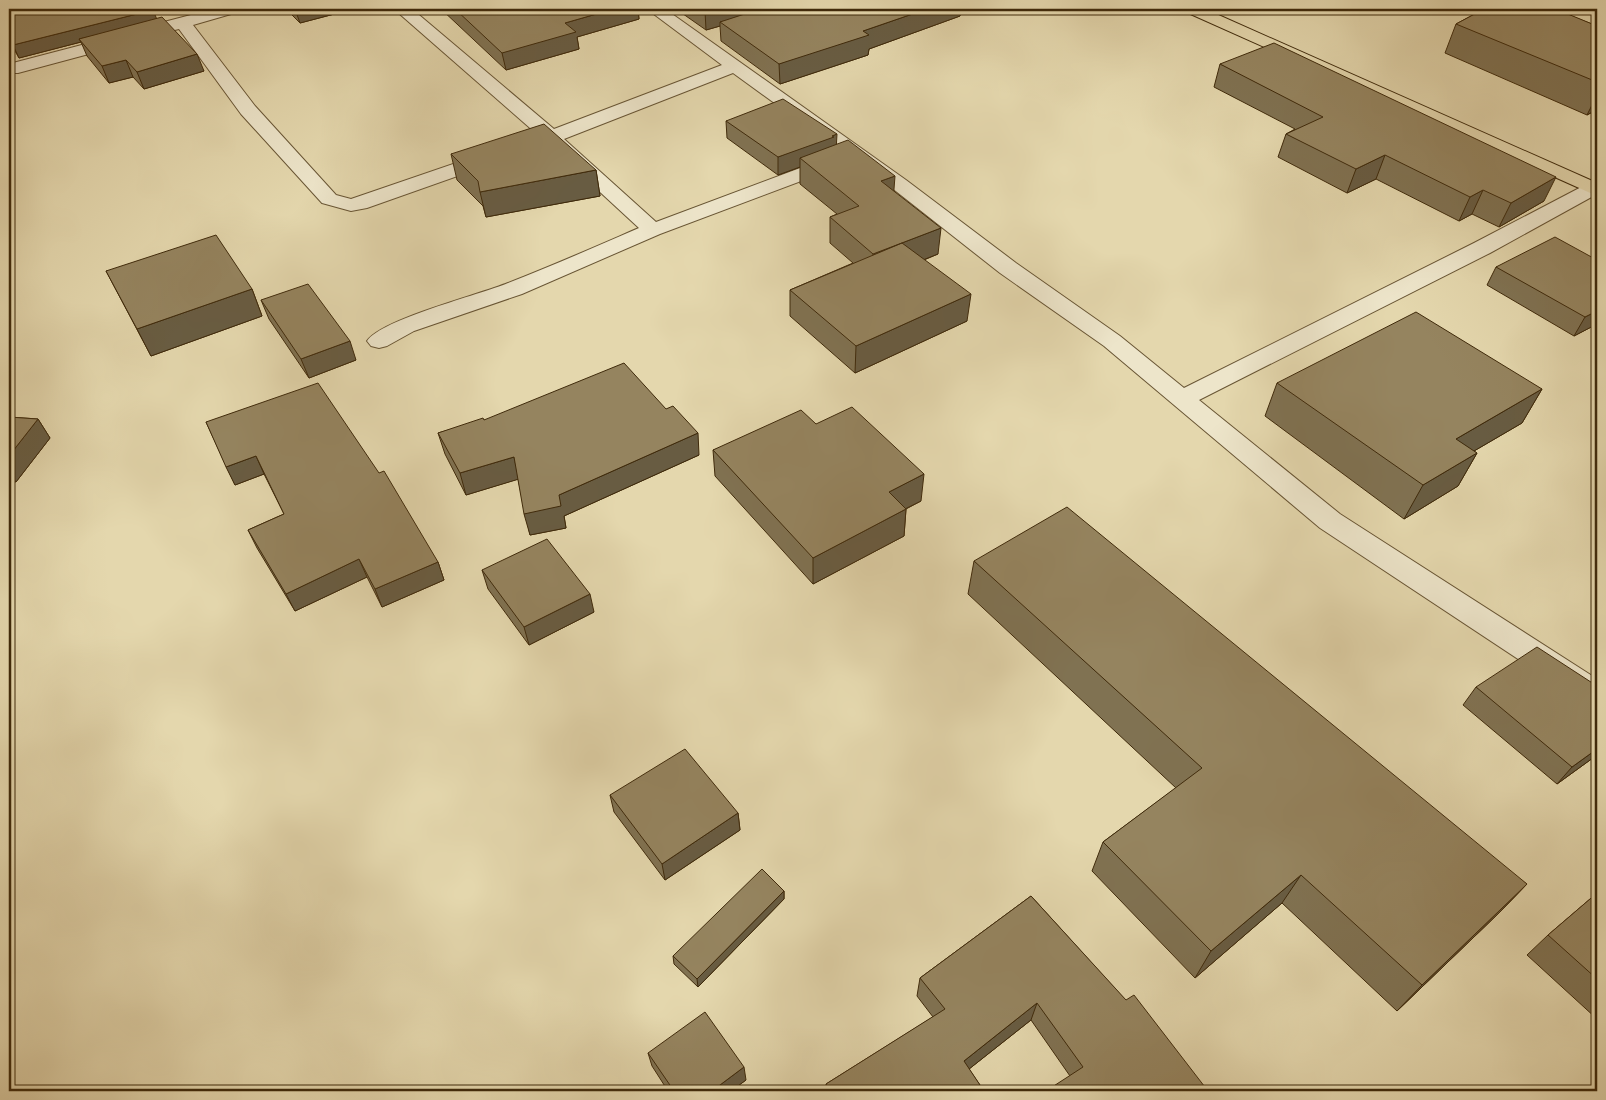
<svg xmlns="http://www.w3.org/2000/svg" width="1606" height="1100" font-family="'IM FELL DW Pica',serif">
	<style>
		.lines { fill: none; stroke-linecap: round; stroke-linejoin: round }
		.minor-casing { stroke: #685534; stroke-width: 2 }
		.major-casing { stroke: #3f2a0b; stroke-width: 2 }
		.minor { fill: #ede5ca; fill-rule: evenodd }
		.major { fill: #e4d7ad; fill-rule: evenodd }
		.wall { fill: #807252; stroke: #3f2a0b }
		.shaded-wall { fill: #685c42; stroke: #3f2a0b }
		.building { fill: #95845f; stroke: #3f2a0b }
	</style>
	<rect width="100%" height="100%" fill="#e4d7ad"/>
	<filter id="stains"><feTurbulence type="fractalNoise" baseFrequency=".004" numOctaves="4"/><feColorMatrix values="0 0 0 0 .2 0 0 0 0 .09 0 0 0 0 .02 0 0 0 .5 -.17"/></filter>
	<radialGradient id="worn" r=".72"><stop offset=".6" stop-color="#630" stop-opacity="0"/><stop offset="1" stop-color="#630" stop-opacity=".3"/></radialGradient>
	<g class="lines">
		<!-- minor casing -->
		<g class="minor-casing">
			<path id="minor" d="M 214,9 L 240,9 L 238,12 L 193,25 L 255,106 L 336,195 L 351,199 L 538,135 L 394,9 L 412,9 L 554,129 L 722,65 L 647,9 L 665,9 L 906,180 L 1016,263 L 1120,336 L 1184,388 L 1474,243 L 1587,184 L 1597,183 L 1597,194 L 1490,253 L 1199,400 L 1340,514 L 1597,679 L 1597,707 L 1586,704 L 1320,528 L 1104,346 L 1000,273 L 892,188 L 733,73 L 564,139 L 656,222 L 827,158 L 834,156 L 841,158 L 844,162 L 841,166 L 660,234 L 522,294 L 414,331 L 387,346 L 379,348 L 371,346 L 367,341 C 382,319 479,295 508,283 C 552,266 595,247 639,228 L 548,144 L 367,208 L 351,211 L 322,203 L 241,114 L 179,29 L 166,32 L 160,31 L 158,27 L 160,23 Z
				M 120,35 L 126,36 L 128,40 L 126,44 L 18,73 L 9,73 L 9,64 Z"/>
		</g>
		<!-- major casing -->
		<g class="major-casing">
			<path id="major" d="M 1184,9 L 1205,9 L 1597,183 L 1597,196 L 1186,12 Z"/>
		</g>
		<!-- minor -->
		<use href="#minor" class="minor"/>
		<!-- major -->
		<use href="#major" class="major"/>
	</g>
	<!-- wall -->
	<path class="wall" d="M 9,9 L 156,19 L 204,71 L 144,89 L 133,77 L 109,83 L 87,56 L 81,42 L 19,58 L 15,51 L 9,52 Z
		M 286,9 L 341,9 L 342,12 L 300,23 Z
		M 441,9 L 638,9 L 639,19 L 577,37 L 579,49 L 506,70 Z
		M 676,9 L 960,9 L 960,16 L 869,49 L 868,55 L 780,84 L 721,41 L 720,26 L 706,30 Z
		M 1484,9 L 1569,9 L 1566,14 L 1597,26 L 1597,110 L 1587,115 L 1445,53 L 1456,24 Z
		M 1220,64 L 1544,201 L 1499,227 L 1472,214 L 1459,221 L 1376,179 L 1347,193 L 1278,157 L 1286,134 L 1295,129 L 1214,87 Z
		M 726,121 L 836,145 L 894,191 L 938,254 L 924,260 L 967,321 L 855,373 L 790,316 L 790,290 L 853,263 L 830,243 L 830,217 L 837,214 L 800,184 L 800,167 L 778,175 L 727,138 Z
		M 451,154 L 596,170 L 600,196 L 486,217 L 483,206 L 457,180 Z
		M 1597,260 L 1597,324 L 1574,336 L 1487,285 L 1496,267 Z
		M 106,271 L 252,289 L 262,316 L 151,356 Z
		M 261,300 L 356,360 L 309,378 L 269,319 Z
		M 1277,383 L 1542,389 L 1522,423 L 1474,451 L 1477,453 L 1458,486 L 1404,519 L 1265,416 Z
		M 9,417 L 38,419 L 50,438 L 16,482 L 9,482 Z
		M 484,420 L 699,455 L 564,516 L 566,528 L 530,535 L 518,479 L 466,495 L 445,454 L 438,433 Z
		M 206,422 L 438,562 L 444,580 L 382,607 L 367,577 L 295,611 L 257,548 L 248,530 L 284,514 L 264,474 L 235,485 Z
		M 816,424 L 921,501 L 906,509 L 904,536 L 813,584 L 715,476 L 713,450 Z
		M 974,561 L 1527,884 L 1500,912 L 1397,1011 L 1282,903 L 1195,978 L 1092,871 L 1103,842 L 1176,788 L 968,594 Z
		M 482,570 L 594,612 L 529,645 L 488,589 Z
		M 1476,687 L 1597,755 L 1557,784 L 1463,705 Z
		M 610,795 L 738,813 L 740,830 L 665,880 L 614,812 Z
		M 784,891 L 784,899 L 698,987 L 674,964 L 673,956 Z
		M 1597,893 L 1597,1019 L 1527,955 L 1548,935 Z
		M 1031,896 L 1208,1091 L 1070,1076 L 1031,1020 L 969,1069 L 984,1091 L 826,1091 L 826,1084 L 933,1017 L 917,996 L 920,978 Z
		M 648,1053 L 746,1080 L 731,1091 L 668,1091 L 652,1066 Z"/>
	<!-- shaded-wall -->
	<path class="shaded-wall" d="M 295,9 L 341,9 L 342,12 L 300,23 Z
		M 614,9 L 638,9 L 639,19 L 577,37 L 579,49 L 506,70 L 502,53 L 565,23 Z
		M 713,9 L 777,9 L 720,22 L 720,26 L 706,30 L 705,11 Z
		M 927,9 L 960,9 L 960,16 L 869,49 L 868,55 L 780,84 L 779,64 L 863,31 Z
		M 1567,9 L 1569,9 L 1556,35 L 1563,12 Z
		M 153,10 L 158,22 L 79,39 L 81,42 L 19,58 L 13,45 Z
		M 9,38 L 15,51 L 9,52 Z
		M 197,54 L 204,71 L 144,89 L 137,72 Z
		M 126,60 L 133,77 L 109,83 L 102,66 Z
		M 1597,95 L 1597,109 L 1587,115 Z
		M 837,134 L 836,151 L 800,158 L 800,167 L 778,175 L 778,157 Z
		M 1385,155 L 1376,179 L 1347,193 L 1356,169 Z
		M 596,170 L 600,196 L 486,217 L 480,192 Z
		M 895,176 L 893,202 L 881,181 Z
		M 1556,177 L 1544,201 L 1499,227 L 1511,203 Z
		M 1483,190 L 1472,214 L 1459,221 L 1470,197 Z
		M 941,228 L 938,254 L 872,280 L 873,254 Z
		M 252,289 L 262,316 L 151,356 L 137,329 Z
		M 971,294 L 967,321 L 855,373 L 856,346 Z
		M 1597,311 L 1597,324 L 1574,336 L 1585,317 Z
		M 350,341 L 356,360 L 309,378 L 301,359 Z
		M 1542,389 L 1522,423 L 1438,472 L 1456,439 Z
		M 38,419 L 50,438 L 16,482 L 9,472 L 9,456 Z
		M 698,433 L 699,455 L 564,516 L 566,528 L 530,535 L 524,514 L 559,495 Z
		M 1477,453 L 1458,486 L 1404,519 L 1423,485 Z
		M 256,456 L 264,474 L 235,485 L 226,467 Z
		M 514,457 L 519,479 L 466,495 L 460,473 Z
		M 924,474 L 921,501 L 887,518 L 889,492 Z
		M 906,509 L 904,536 L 813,584 L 813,558 Z
		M 359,559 L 367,577 L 295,611 L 286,594 Z
		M 438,562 L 444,580 L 382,607 L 375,589 Z
		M 590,594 L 594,612 L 529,645 L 524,627 Z
		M 1597,749 L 1597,755 L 1557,784 L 1572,767 Z
		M 738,813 L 740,830 L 665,880 L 662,864 Z
		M 1301,875 L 1282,903 L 1195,978 L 1211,951 Z
		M 1527,884 L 1500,912 L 1397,1011 L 1422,985 Z
		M 784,891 L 784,899 L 698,987 L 697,979 Z
		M 1037,1003 L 1031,1020 L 959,1077 L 964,1061 Z
		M 744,1067 L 746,1080 L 731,1091 L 712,1091 Z"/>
	<!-- building -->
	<path class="building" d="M 9,9 L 152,9 L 153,10 L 13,45 L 9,38 Z
		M 455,9 L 614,9 L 565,23 L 576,32 L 502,53 Z
		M 702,9 L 713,9 L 705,11 Z
		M 760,9 L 927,9 L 863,31 L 869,35 L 779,64 L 720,22 Z
		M 1484,9 L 1567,9 L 1563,12 L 1597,26 L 1597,82 L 1456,24 Z
		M 162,17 L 197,54 L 137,72 L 126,60 L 102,66 L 79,39 Z
		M 1274,43 L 1556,177 L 1511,203 L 1483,190 L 1470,197 L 1385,155 L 1356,169 L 1286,134 L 1323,117 L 1220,64 Z
		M 783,99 L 837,134 L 832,136 L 834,137 L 778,157 L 726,121 Z
		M 544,124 L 596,170 L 480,192 L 478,181 L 451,154 Z
		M 848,140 L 895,176 L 881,181 L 941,228 L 873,254 L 830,217 L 859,206 L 800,158 Z
		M 216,235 L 252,289 L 137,329 L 106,271 Z
		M 1555,237 L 1597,260 L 1597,311 L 1585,317 L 1496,267 Z
		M 902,243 L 971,294 L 856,346 L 790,290 Z
		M 308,284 L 350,341 L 301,359 L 261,300 Z
		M 1416,312 L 1542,389 L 1456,439 L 1477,453 L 1423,485 L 1277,383 Z
		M 624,363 L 666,409 L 673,406 L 698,433 L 559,495 L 561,506 L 524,514 L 514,457 L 460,473 L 438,433 L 483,418 L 484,420 Z
		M 318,383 L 379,473 L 384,471 L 438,562 L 375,589 L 359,559 L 286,594 L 248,530 L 284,514 L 256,456 L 226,467 L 206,422 Z
		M 852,407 L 924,474 L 889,492 L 906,509 L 813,558 L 713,450 L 801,410 L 816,424 Z
		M 9,417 L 38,419 L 9,456 Z
		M 1067,507 L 1527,884 L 1422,985 L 1301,875 L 1211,951 L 1103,842 L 1202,768 L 974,561 Z
		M 547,539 L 590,594 L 524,627 L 482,570 Z
		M 1537,647 L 1597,686 L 1597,749 L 1572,767 L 1476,687 Z
		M 685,749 L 738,813 L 662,864 L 610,795 Z
		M 762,869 L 784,891 L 697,979 L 673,956 Z
		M 1597,893 L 1597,979 L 1548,935 Z
		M 1031,896 L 1126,1000 L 1134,995 L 1208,1091 L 1046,1091 L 1083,1067 L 1037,1003 L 964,1061 L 984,1091 L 831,1091 L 826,1084 L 945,1009 L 920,978 Z
		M 705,1012 L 744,1067 L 712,1091 L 674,1091 L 648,1053 Z"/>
	<!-- margin -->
	<rect width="1606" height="1100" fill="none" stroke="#e4d7ad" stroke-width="30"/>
	<rect x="10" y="10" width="1586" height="1080" fill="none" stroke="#3f2a0b" stroke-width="2.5"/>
	<rect x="15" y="15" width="1576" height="1070" fill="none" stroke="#3f2a0b"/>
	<rect width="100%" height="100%" filter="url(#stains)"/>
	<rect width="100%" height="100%" fill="url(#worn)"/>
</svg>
